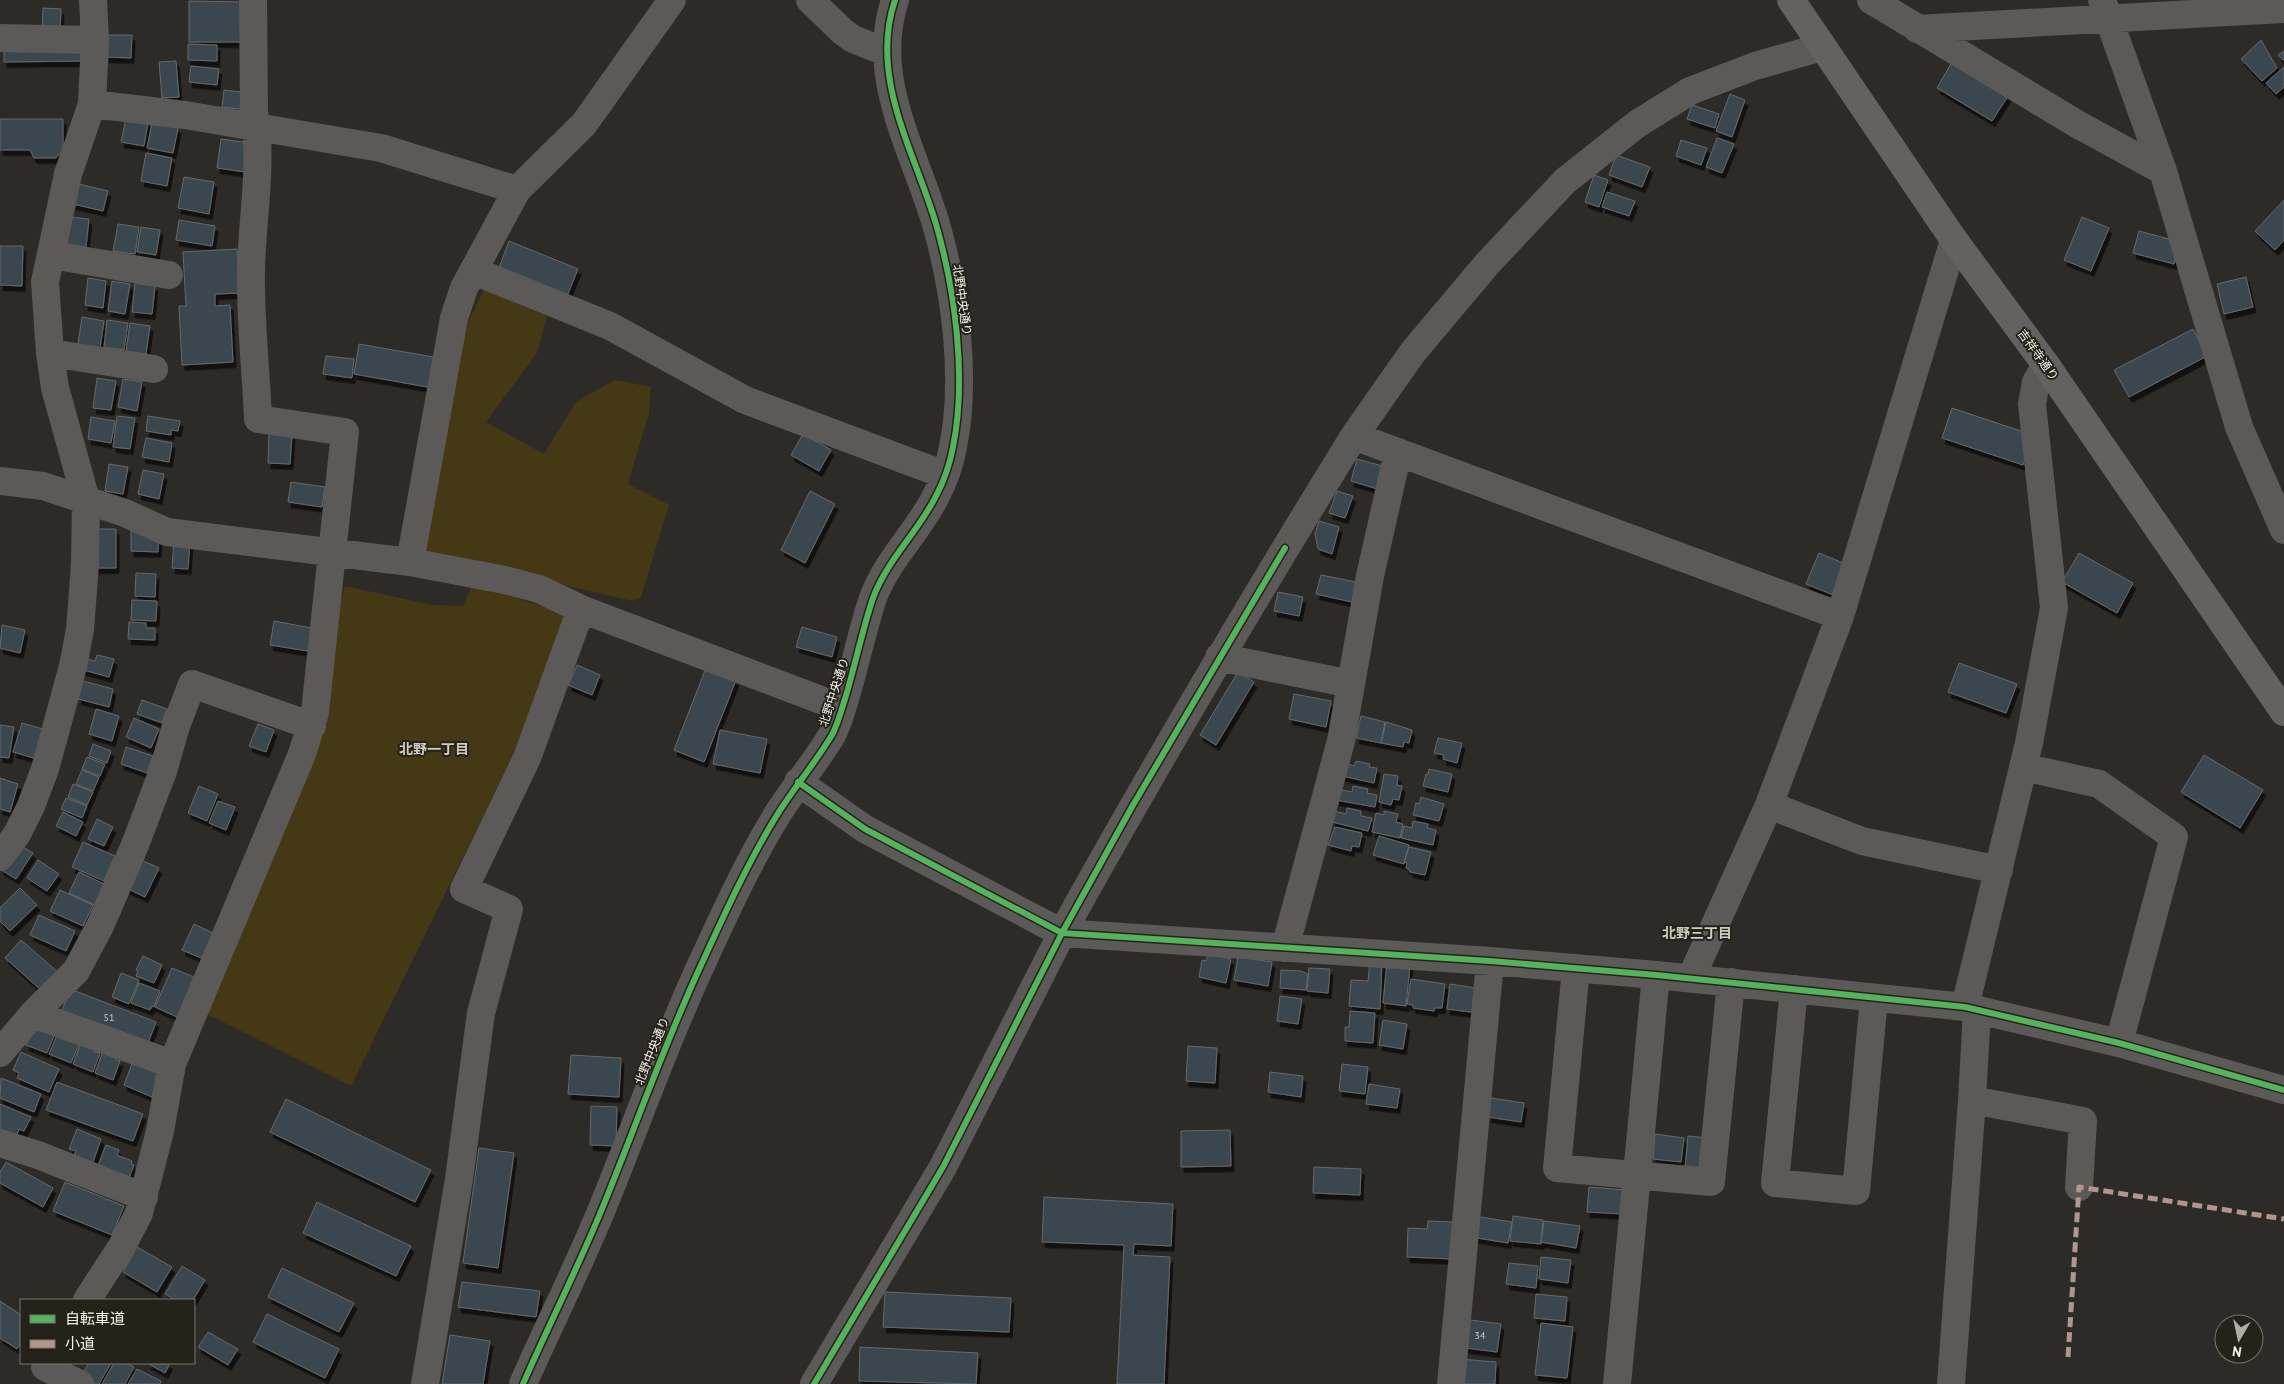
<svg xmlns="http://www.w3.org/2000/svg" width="2284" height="1384" font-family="'PT Sans','Noto Sans JP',sans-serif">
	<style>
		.green { fill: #453815 }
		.building { fill: #3b474f; stroke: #676968; filter: url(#shadow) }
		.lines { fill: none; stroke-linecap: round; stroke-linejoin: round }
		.minor { stroke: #5b5a58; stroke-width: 28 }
		.major { stroke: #636260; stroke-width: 28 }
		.quiet { stroke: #b2968c; stroke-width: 5; stroke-dasharray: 10 5; stroke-linecap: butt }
		.cycleway-casing { stroke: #25221a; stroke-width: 9 }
		.cycleway { stroke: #56b35d; stroke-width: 6 }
		.labels { text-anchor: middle; stroke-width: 4; stroke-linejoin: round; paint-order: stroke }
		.number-label { font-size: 10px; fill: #c6c8c6 }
		.street-label { font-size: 12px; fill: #f5f3ed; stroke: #25221a }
		.neighbourhood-label { font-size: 14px; font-weight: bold; fill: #d0cbc1; stroke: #25221a }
	</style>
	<defs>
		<filter id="shadow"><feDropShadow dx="3" dy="5.5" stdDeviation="0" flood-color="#0009"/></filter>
	</defs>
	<rect width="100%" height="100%" fill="#2c2b27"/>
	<!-- green -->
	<path class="green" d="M 484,289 L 547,316 L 537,353 L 486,422 L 544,454 L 576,402 L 615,380 L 651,387 L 649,413 L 628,484 L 669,505 L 641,597 L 633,601 L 420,552 L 451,358 Z
		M 473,583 L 570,616 L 513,755 L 351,1086 L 205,1013 L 345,586 L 432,605 L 463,606 Z"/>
	<!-- building -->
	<path class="building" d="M 189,1 L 243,2 L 242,42 L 189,42 Z
		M 43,8 L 61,9 L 60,35 L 42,35 Z
		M 107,35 L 132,35 L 131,58 L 106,57 Z
		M 2261,40 L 2277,68 L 2262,81 L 2241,59 Z
		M 188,44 L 217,45 L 217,61 L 188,60 Z
		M 86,45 L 86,61 L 4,62 L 4,46 Z
		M 2284,51 L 2284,61 L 2278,55 Z
		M 176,61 L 179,97 L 162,98 L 159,62 Z
		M 1952,62 L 2008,96 L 1992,121 L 1937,88 Z
		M 191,66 L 219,69 L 217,85 L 189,82 Z
		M 2284,67 L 2284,87 L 2276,94 L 2266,83 Z
		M 224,90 L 242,92 L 240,109 L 222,107 Z
		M 1730,94 L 1745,100 L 1732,137 L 1716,131 Z
		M 1692,105 L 1719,114 L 1715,128 L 1687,119 Z
		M 126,118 L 148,122 L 144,146 L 121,142 Z
		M 0,119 L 63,119 L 63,150 L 56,158 L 34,158 L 30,150 L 0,150 Z
		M 152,123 L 178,128 L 173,153 L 147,148 Z
		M 1717,138 L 1734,144 L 1722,173 L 1706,167 Z
		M 221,139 L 250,143 L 246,172 L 217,168 Z
		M 1681,140 L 1707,148 L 1701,165 L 1676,156 Z
		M 146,153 L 172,158 L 167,186 L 141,181 Z
		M 1616,155 L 1650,167 L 1642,187 L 1609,175 Z
		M 1594,175 L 1608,180 L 1599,207 L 1585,202 Z
		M 184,177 L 214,182 L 209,214 L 178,208 Z
		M 79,184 L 108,191 L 103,211 L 73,204 Z
		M 1607,192 L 1635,201 L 1629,216 L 1602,207 Z
		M 2284,200 L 2284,240 L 2275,250 L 2255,231 Z
		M 70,217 L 89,219 L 86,247 L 67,245 Z
		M 2082,217 L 2109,228 L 2091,271 L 2064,260 Z
		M 179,220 L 215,226 L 212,246 L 176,240 Z
		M 118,224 L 139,227 L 135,254 L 113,251 Z
		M 141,227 L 160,230 L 156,255 L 137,252 Z
		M 2139,231 L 2180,242 L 2174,264 L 2133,253 Z
		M 509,241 L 578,269 L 567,296 L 499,268 Z
		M 0,246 L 23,246 L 22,286 L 0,285 Z
		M 237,249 L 240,293 L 215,294 L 215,306 L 230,305 L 233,362 L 182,365 L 179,306 L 186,306 L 183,252 Z
		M 2246,277 L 2253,307 L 2224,314 L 2217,284 Z
		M 88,278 L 106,281 L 103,308 L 85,305 Z
		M 112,281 L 130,284 L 125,314 L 108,311 Z
		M 135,283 L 155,286 L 152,314 L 132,312 Z
		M 82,317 L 104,321 L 100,348 L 78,344 Z
		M 107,320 L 128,323 L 124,350 L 104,347 Z
		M 130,323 L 150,326 L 146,354 L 126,351 Z
		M 2193,329 L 2207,356 L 2129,397 L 2114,370 Z
		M 359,344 L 439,358 L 433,388 L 354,374 Z
		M 326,356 L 354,359 L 352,378 L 323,374 Z
		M 97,378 L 116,381 L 111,410 L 93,408 Z
		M 123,379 L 142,382 L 137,411 L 118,407 Z
		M 1952,408 L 2033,435 L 2023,465 L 1942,438 Z
		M 117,416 L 135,418 L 130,449 L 113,447 Z
		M 148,416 L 180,421 L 178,431 L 171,430 L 171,435 L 146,431 Z
		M 91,417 L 115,421 L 111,443 L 88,439 Z
		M 269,433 L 292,434 L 290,464 L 268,463 Z
		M 803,434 L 831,450 L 819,471 L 791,455 Z
		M 146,438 L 172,443 L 169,462 L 142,457 Z
		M 1357,459 L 1390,468 L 1384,491 L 1351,481 Z
		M 109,464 L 128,467 L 123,494 L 105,491 Z
		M 143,470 L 164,474 L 159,499 L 138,494 Z
		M 291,482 L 325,487 L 322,507 L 288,502 Z
		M 810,491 L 835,504 L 805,563 L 781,550 Z
		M 1337,491 L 1353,496 L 1345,518 L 1329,513 Z
		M 1319,521 L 1339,527 L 1332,554 L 1318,549 L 1315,534 Z
		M 94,529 L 116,529 L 116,568 L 94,568 Z
		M 131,529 L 159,530 L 158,552 L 131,551 Z
		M 174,540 L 190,541 L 188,569 L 172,568 Z
		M 1819,553 L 1853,567 L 1841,598 L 1806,584 Z
		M 2079,553 L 2133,583 L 2117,613 L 2062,582 Z
		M 136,573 L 156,574 L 155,597 L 135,596 Z
		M 1321,575 L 1356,582 L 1352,602 L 1316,594 Z
		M 1278,592 L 1303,597 L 1299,616 L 1274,611 Z
		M 132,600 L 157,601 L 156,621 L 131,620 Z
		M 274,621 L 312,628 L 308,651 L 270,645 Z
		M 129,622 L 146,623 L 146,628 L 155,628 L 155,640 L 128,639 Z
		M 2,625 L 25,630 L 20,653 L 0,648 Z
		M 802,627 L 837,637 L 832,657 L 796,647 Z
		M 97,655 L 114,659 L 109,677 L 80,669 L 83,658 L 95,661 Z
		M 1959,663 L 2017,684 L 2006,713 L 1948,692 Z
		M 577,665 L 600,675 L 592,695 L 568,685 Z
		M 706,668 L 736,680 L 704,762 L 674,750 Z
		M 1238,672 L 1254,682 L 1216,745 L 1200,735 Z
		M 83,681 L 113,689 L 109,707 L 78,699 Z
		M 1294,694 L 1331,701 L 1326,727 L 1289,719 Z
		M 142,700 L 167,709 L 162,723 L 137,714 Z
		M 96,709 L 119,716 L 112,741 L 89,734 Z
		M 1361,716 L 1385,722 L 1381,743 L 1356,738 Z
		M 134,718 L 159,729 L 151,748 L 126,737 Z
		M 1386,722 L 1412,730 L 1409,743 L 1404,742 L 1403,747 L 1381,743 Z
		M 22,723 L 43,729 L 34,758 L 13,752 Z
		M 258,724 L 274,730 L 266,752 L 249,746 Z
		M 0,725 L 14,727 L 9,758 L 0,757 Z
		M 720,730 L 767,739 L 760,773 L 713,764 Z
		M 1438,738 L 1462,743 L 1457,763 L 1443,759 L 1444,755 L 1434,753 Z
		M 93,744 L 111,751 L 107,763 L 89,756 Z
		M 126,747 L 153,756 L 147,773 L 121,764 Z
		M 2204,755 L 2263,790 L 2240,828 L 2181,792 Z
		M 87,757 L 105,764 L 100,776 L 82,769 Z
		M 1356,761 L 1370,764 L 1369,767 L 1377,768 L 1374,783 L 1342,776 L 1345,763 L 1354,766 Z
		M 1429,769 L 1452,774 L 1448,792 L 1423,786 L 1426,774 L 1428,774 Z
		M 82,770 L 99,777 L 93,791 L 76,784 Z
		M 1384,774 L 1398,776 L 1397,785 L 1402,786 L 1399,800 L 1393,799 L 1391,805 L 1379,802 Z
		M 0,778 L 18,784 L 10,812 L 0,809 Z
		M 73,784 L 93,792 L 87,805 L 68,797 Z
		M 199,786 L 218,794 L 207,821 L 188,813 Z
		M 1353,786 L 1368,789 L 1367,793 L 1377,795 L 1375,807 L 1336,800 L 1338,789 L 1352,792 Z
		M 1421,797 L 1444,804 L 1439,821 L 1413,815 L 1416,803 L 1419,804 Z
		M 66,798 L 87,806 L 82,818 L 61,809 Z
		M 218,801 L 235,807 L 226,830 L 209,823 Z
		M 1347,808 L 1361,811 L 1361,816 L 1372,818 L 1368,831 L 1332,822 L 1334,811 L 1346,814 Z
		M 1384,811 L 1398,814 L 1396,822 L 1403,824 L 1400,838 L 1372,832 L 1376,813 L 1384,815 Z
		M 63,812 L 83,822 L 76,836 L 56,826 Z
		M 97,819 L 113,827 L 104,846 L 88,839 Z
		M 1413,821 L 1428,824 L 1427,828 L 1436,830 L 1433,845 L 1401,838 L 1404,826 L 1412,828 Z
		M 1335,827 L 1362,833 L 1359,847 L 1352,846 L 1351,851 L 1328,845 Z
		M 1379,836 L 1409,845 L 1404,864 L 1373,855 Z
		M 83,842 L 115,856 L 104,881 L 72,867 Z
		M 16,843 L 33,853 L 16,879 L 0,869 Z
		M 1409,847 L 1431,852 L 1425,875 L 1410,872 L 1409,869 L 1406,868 L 1407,863 L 1404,862 Z
		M 139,859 L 159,868 L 145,897 L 126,888 Z
		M 38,860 L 59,874 L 47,891 L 27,878 Z
		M 79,872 L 104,884 L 95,905 L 69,893 Z
		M 20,888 L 37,905 L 10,931 L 0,921 L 0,908 Z
		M 60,890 L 93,905 L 83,926 L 50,911 Z
		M 39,915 L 75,931 L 66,951 L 30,935 Z
		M 194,924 L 217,935 L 206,960 L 182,950 Z
		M 21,940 L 59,973 L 42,991 L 5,958 Z
		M 1208,954 L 1231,959 L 1226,983 L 1199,977 L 1202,960 L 1206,961 Z
		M 143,956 L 162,965 L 154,983 L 136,976 L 138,971 L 136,970 Z
		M 1238,957 L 1272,962 L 1268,986 L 1234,980 Z
		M 1370,961 L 1382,962 L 1380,1009 L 1349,1006 L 1351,980 L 1368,981 Z
		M 1387,962 L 1410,965 L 1406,1006 L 1383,1003 Z
		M 172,968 L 194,977 L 177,1017 L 155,1007 Z
		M 1309,968 L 1330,969 L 1328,993 L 1307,991 Z
		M 1281,970 L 1301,971 L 1308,974 L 1306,990 L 1280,988 Z
		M 121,973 L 139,980 L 129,1004 L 112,997 Z
		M 1411,979 L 1445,984 L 1442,1008 L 1435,1008 L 1434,1011 L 1413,1008 L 1413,1005 L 1407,1004 Z
		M 139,983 L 160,991 L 154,1007 L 152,1006 L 150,1010 L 131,1003 Z
		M 1450,984 L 1482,989 L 1478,1013 L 1447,1009 Z
		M 70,989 L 156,1022 L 147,1046 L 61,1013 Z
		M 1280,996 L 1302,999 L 1298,1024 L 1277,1021 Z
		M 1350,1011 L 1375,1013 L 1373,1043 L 1345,1041 L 1345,1027 L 1349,1027 Z
		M 1383,1020 L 1407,1024 L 1403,1049 L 1379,1045 Z
		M 40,1025 L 56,1031 L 47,1053 L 26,1045 L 32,1029 L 38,1031 Z
		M 57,1035 L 79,1044 L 71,1063 L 49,1054 Z
		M 81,1043 L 96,1048 L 94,1052 L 100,1053 L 93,1072 L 73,1064 Z
		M 1188,1046 L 1217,1048 L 1215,1083 L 1186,1081 Z
		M 103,1051 L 117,1056 L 116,1060 L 120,1061 L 113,1080 L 95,1073 Z
		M 21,1052 L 59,1069 L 49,1092 L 17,1078 L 19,1073 L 13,1070 Z
		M 571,1055 L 621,1058 L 619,1097 L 568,1094 Z
		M 132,1064 L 159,1071 L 152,1097 L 124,1085 Z
		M 1342,1064 L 1368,1067 L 1365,1094 L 1339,1091 Z
		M 1270,1072 L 1303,1076 L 1301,1097 L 1268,1092 Z
		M 1,1078 L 41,1094 L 34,1112 L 0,1098 Z
		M 57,1082 L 143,1114 L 133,1141 L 46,1110 Z
		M 1369,1084 L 1400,1089 L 1397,1108 L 1366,1104 Z
		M 1491,1098 L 1524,1103 L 1521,1122 L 1488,1117 Z
		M 286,1099 L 431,1170 L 415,1202 L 270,1132 Z
		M 0,1104 L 31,1117 L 24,1131 L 19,1129 L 16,1137 L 0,1130 Z
		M 591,1106 L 617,1107 L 616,1146 L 590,1145 Z
		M 77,1129 L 101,1139 L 92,1165 L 73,1158 L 76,1151 L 69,1149 Z
		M 1230,1130 L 1231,1166 L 1181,1167 L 1181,1131 Z
		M 1655,1134 L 1684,1138 L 1681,1162 L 1653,1159 Z
		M 1688,1136 L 1708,1138 L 1704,1170 L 1685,1168 Z
		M 106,1145 L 119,1150 L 117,1155 L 132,1161 L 131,1164 L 134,1165 L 127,1183 L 96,1171 Z
		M 479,1148 L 514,1153 L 498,1268 L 463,1263 Z
		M 6,1162 L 53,1188 L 43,1207 L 0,1183 L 0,1172 Z
		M 1314,1167 L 1361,1169 L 1360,1195 L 1313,1193 Z
		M 65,1182 L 124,1206 L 112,1235 L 53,1211 Z
		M 1589,1187 L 1626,1190 L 1624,1214 L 1587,1212 Z
		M 1044,1197 L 1173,1204 L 1171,1246 L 1134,1244 L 1133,1255 L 1170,1257 L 1164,1384 L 1117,1384 L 1124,1245 L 1042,1242 Z
		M 317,1202 L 411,1246 L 396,1276 L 303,1233 Z
		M 1474,1216 L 1512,1222 L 1508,1243 L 1471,1237 Z
		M 1513,1216 L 1543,1220 L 1541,1244 L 1510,1241 Z
		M 1428,1221 L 1453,1222 L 1452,1259 L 1407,1257 L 1408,1228 L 1427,1229 Z
		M 1544,1221 L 1580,1226 L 1576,1248 L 1541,1242 Z
		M 137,1247 L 172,1267 L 157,1292 L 123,1272 Z
		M 1541,1257 L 1571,1260 L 1568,1283 L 1539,1279 Z
		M 1509,1263 L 1538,1266 L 1536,1288 L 1506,1284 Z
		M 182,1266 L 205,1280 L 193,1300 L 175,1300 L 165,1294 Z
		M 282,1268 L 354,1303 L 339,1332 L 268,1297 Z
		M 462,1282 L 540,1291 L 536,1317 L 458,1307 Z
		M 885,1292 L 1011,1298 L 1009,1332 L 883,1327 Z
		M 1536,1294 L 1567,1297 L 1565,1321 L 1534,1318 Z
		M 0,1301 L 21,1315 L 21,1342 L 17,1349 L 0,1338 Z
		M 267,1314 L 339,1349 L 325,1378 L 253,1342 Z
		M 1463,1319 L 1501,1324 L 1497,1352 L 1459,1347 Z
		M 1541,1323 L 1573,1327 L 1567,1378 L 1535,1375 Z
		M 208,1332 L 238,1349 L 228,1365 L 198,1347 Z
		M 450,1335 L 490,1341 L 483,1384 L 442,1384 Z
		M 860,1347 L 978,1353 L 976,1384 L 859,1381 Z
		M 1460,1359 L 1496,1362 L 1495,1384 L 1458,1384 Z
		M 89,1363 L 111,1363 L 99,1384 L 92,1384 L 80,1377 Z
		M 114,1363 L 126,1363 L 134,1367 L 125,1384 L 102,1384 Z
		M 147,1363 L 170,1363 L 165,1373 Z
		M 137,1369 L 161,1381 L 160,1384 L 128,1384 Z"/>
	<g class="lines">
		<!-- minor -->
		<path class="minor" d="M 810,0 L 842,31 L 853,39 L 886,52
			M 1871,0 L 2077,124 L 2163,171
			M 2102,0 L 2163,171 L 2239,427 L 2284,530
			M 1917,29 L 2284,9
			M 0,38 L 95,40
			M 1822,47 L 1755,66 L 1690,91 L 1637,124 L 1565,181 L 1487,264 L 1413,352 L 1354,436 L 1840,616
			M 92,104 L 185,115 L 381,148 L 517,190
			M 51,255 L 169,275
			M 474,271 L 610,326 L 745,400 L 945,475
			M 50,353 L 154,369
			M 0,481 L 43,486 L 125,513 L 167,532 L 410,562
			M 581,609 L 539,589 L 505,580 L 410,562 L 454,318 L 464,288 L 517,190 L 584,124 L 672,0
			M 1219,657 L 1351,684
			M 2023,767 L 2099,784 L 2174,837 L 2119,1043
			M 798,782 L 865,829 L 1062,933 C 1155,765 1253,600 1354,436
			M 1769,805 L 1862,841 L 1999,870
			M 0,857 L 17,834 L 31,806 L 45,769 L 73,666 L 80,630 L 85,564 L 86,500 L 55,388 L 50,353 L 45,282 L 68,174 L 92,104 L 95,40 L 93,0
			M 1285,948 L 1341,741 L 1370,576 L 1398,452
			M 1576,968 L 1557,1168 L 1711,1182 L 1731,982
			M 1691,978 L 1769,805 L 1840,616 L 1954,240
			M 1794,989 L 1775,1183 L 1856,1191 L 1874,998
			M 1965,1007 L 2029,743 L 2054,608 L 2032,404 L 2036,382 L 2046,365
			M 33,1014 L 172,1064
			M 0,1053 L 33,1014 L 76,971 L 100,926 L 135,845 L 163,771 L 176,726 L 192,684 L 312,726
			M 1972,1100 L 2083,1121 L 2079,1187
			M 0,1143 L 38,1155 L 144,1197
			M 87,1300 L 122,1246 L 139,1213 L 160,1131 L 172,1064 L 302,754 L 315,712 L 345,432 L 258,419 C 256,370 250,319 251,270 C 252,218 263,164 254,113 L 253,0
			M 45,1367 L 80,1384
			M 425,1384 L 459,1179 L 481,1013 L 509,909 L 464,889 L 527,758 L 581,609 L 842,708
			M 523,1384 C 550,1322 581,1262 606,1199 C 638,1120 666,1040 702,963 C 724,915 749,860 777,815 C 794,788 815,763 832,735 C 838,724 841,711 845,699 C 855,666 862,631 873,598 C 887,560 918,532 936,496 C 944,481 950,463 953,447 C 967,378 955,290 936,224 C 914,150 869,78 895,0
			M 814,1384 L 943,1167 L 1062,933 L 1490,961 L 1656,975 L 1965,1007 L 2119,1043 L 2284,1090
			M 1451,1384 L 1490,961
			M 1617,1384 L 1656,975
			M 1951,1384 L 1972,1100 L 1977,1010"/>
		<!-- major -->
		<path class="major" d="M 1791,0 L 1954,240 L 2046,365 L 2284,712"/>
		<!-- quiet -->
		<path class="quiet" d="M 2068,1357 L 2079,1187 L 2284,1219"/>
		<!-- cycleway casing -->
		<g class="cycleway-casing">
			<path id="cycleway" d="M 798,782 L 865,829 L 1062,933 L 1133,805 L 1285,548
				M 523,1384 C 550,1322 581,1262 606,1199 C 638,1120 666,1040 702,963 C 724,915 749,860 777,815 C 794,788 815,763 832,735 C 838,724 841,711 845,699 C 855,666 862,631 873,598 C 887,560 918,532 936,496 C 944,481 950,463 953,447 C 967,378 955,290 936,224 C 914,150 869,78 895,0
				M 814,1384 L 943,1167 L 1062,933 L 1490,961 L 1656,975 L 1965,1007 L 2119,1043 L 2284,1090"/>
		</g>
		<!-- cycleway -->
		<use href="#cycleway" class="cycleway"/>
	</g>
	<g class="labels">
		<!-- number labels -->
		<g class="number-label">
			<text x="109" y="1021">51</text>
			<text x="1480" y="1339">34</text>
		</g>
		<!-- street labels -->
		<g class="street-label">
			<text transform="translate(962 300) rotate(82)" y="4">北野中央通り</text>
			<text transform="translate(2038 355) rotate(54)" y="4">吉祥寺通り</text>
			<text transform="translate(834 692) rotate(-72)" y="4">北野中央通り</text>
			<text transform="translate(652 1051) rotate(-68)" y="4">北野中央通り</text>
		</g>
		<!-- neighbourhood labels -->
		<g class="neighbourhood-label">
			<text x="434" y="754">北野一丁目</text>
			<text x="1697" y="938">北野三丁目</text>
		</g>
	</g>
	<!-- legend -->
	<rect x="20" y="1299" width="175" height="65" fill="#25221a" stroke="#78766e"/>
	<rect x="30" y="1315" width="25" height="8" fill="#56b35d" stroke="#78766e"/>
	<text x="65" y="1324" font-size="15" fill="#f5f3ed">自転車道</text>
	<rect x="30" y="1340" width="25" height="8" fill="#b2968c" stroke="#78766e"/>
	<text x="65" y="1349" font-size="15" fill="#f5f3ed">小道</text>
	<!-- north arrow -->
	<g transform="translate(2239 1339) rotate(189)"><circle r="24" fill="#25221a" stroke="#78766e"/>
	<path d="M0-4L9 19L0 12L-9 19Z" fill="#afada8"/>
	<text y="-8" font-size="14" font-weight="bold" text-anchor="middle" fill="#f5f3ed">N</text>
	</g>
</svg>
